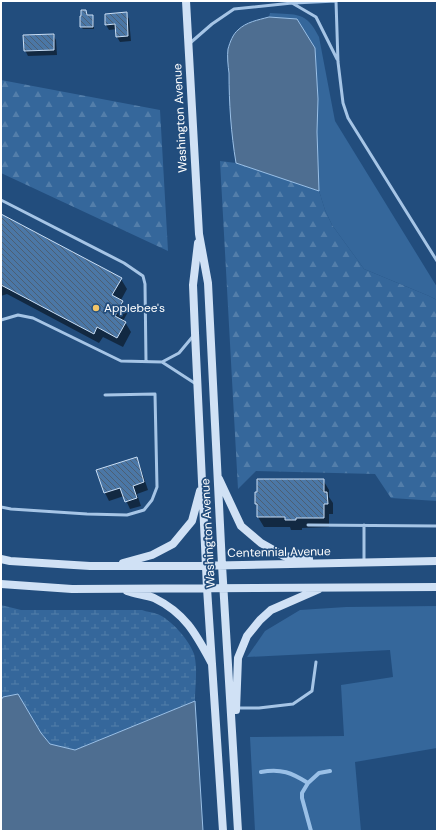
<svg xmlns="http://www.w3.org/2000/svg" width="438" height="832" font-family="'DM Sans',sans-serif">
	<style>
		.green { fill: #35679b }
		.forest { fill: url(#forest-firs) }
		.wetland { fill: url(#wetland-marsh) }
		.water { fill: #4e6e91; stroke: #9ac0e7 }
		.shadow { fill: #0007 }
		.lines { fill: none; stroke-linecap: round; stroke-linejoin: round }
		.stream { stroke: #9ac0e7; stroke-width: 4 }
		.building { fill: url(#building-back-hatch); stroke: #c9def5 }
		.service { stroke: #a6c5e6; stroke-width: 3 }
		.secondary { stroke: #d0e1f5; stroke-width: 8 }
		.poi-dot { fill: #f2c568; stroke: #224d7d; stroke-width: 1.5 }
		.labels { text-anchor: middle; stroke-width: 3.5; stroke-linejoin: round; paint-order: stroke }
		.street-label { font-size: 12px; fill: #fff; stroke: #224d7d }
		.poi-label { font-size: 12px; fill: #fff; stroke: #224d7d; text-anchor: start }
	</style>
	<defs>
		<pattern id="forest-firs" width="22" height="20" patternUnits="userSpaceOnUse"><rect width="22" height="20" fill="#35679b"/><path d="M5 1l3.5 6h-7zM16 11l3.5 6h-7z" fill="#537eaa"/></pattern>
		<pattern id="wetland-marsh" width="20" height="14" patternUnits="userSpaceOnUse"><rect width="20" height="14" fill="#35679b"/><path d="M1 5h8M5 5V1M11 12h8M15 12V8" fill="none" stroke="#537eaa"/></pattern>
		<pattern id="building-back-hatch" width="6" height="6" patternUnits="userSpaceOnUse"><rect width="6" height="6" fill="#4b77a6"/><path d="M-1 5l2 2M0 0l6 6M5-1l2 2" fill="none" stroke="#4c5f74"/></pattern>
	</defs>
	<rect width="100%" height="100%" fill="#224d7d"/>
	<!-- green -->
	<path class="green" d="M 270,13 C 297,15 306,11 319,37 L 335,121 L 437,287 L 437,300 L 429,296 L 364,269 L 332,225 L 325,210 L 319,191 L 317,132 L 318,99 L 315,48 L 297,19 L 269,17 Z
		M 437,606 L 437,748 L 355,762 L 361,831 L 255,831 L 250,737 L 344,736 L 341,685 L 393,677 L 390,650 L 247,657 L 265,631 L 300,610 L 346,607 Z"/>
	<!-- forest -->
	<path class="forest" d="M 1,80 L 160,110 L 168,251 L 1,173 Z
		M 220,161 L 236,163 L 319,191 L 325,210 L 332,225 L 364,269 L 429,296 L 437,300 L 437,501 L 391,498 L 375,474 L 256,471 L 238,489 Z"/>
	<!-- wetland -->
	<path class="wetland" d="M 1,605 L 21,610 L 142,610 C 147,612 152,612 157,614 C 171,619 189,640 194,654 C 198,668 195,686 195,701 L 75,750 L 50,744 L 41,733 L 1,700 Z"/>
	<!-- water -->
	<path class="water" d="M 269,17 L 297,19 L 315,48 L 318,99 L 317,132 L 319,191 L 236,163 C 231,133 229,103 229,73 C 228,66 227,56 228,49 C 230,42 233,34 238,30 C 246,22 258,20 269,17 Z
		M 18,694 L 41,733 L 50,744 L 75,750 L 195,701 L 203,831 L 1,831 L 1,700 L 3,697 Z"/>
	<!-- shadow -->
	<path class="shadow" d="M 86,11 L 87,16 L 92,16 L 93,18 L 94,29 L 83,29 L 81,27 L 81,17 L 82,16 Z
		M 126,13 L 129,19 L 131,41 L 120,42 L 117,37 L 117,29 L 109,30 L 106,25 Z
		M 53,35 L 56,40 L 57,55 L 28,56 L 25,50 Z
		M 1,215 L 121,279 L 127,289 L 121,300 L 128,312 L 123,321 L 125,322 L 131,332 L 123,347 L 103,337 L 99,343 L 7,294 L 1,296 Z
		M 136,458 L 140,466 L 148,490 L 137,494 L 141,506 L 130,509 L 124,496 L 109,501 L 105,493 L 97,470 Z
		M 323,480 L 329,490 L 329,497 L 333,503 L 333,514 L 329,514 L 329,527 L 302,528 L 302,530 L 291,530 L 290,527 L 264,527 L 258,517 L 256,493 Z"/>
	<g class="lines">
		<!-- stream -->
		<path class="stream" d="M 261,772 C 281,768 292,773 308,783 L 319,773 L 330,771
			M 308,783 L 302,793 L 302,798 L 311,831"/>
	</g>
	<!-- building -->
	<path class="building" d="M 81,10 L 86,10 L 87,15 L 93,15 L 93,27 L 80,27 L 80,16 L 81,16 Z
		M 127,12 L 128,36 L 116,37 L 115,24 L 105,25 L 105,14 Z
		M 54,34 L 54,50 L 24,51 L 23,35 Z
		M 1,214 L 122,278 L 112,295 L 123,301 L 115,316 L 126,322 L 117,338 L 97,327 L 94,334 L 1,285 Z
		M 137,457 L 144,482 L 133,486 L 137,498 L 125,502 L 120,488 L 104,493 L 96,470 Z
		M 257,479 L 324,479 L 324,492 L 327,492 L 328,504 L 324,504 L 324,518 L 296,518 L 296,520 L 285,520 L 285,517 L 257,517 L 257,504 L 255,504 L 255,492 L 257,492 Z"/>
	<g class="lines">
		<!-- service -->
		<path class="service" d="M 336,1 L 338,62 L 343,103 L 348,118 L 437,261
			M 294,3 L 336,1
			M 189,44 L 212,24 L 234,9 L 292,3 L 316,17 L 337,59
			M 1,200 L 124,263 L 143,276 L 145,284 L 146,361
			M 1,320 L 18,315 L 33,318 L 121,361 L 162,362 L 179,353 L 194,335
			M 162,362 L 196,384
			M 1,507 L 11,509 L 87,514 L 127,515 L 144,510 L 152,500 L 157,487 L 155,394 L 105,395
			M 308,525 L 437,526
			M 364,562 L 364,525
			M 238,708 L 259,708 L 293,704 L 312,691 L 316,662"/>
		<!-- secondary -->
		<path class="secondary" d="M 186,1 L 199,234 L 208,283 L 222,565 L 238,831
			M 198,243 L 193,285 L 195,333 L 207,588 L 223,831
			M 219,479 L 241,526 L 261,543 L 284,556 L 309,559
			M 1,559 L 10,561 L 90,566 L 191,566 L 437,561
			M 123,563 L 152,555 L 173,544 L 192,521 L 200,491
			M 1,584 L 72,589 L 437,587
			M 127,591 C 135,594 146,595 154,598 C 185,613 196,634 211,662
			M 236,710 L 238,658 L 247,636 L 260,620 L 271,610 L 319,589"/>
	</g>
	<!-- markers -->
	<circle class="poi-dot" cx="96" cy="308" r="4"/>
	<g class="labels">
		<!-- street labels -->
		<g class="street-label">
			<text transform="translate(180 118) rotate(-93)" y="4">Washington Avenue</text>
			<text transform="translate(208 533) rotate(-93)" y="4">Washington Avenue</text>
			<text transform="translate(279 552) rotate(-1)" y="4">Centennial Avenue</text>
		</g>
		<!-- poi labels -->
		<g class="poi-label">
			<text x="104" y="312">Applebee's</text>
		</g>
	</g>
	<!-- border -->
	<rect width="438" height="832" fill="none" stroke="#ffffff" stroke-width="4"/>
</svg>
